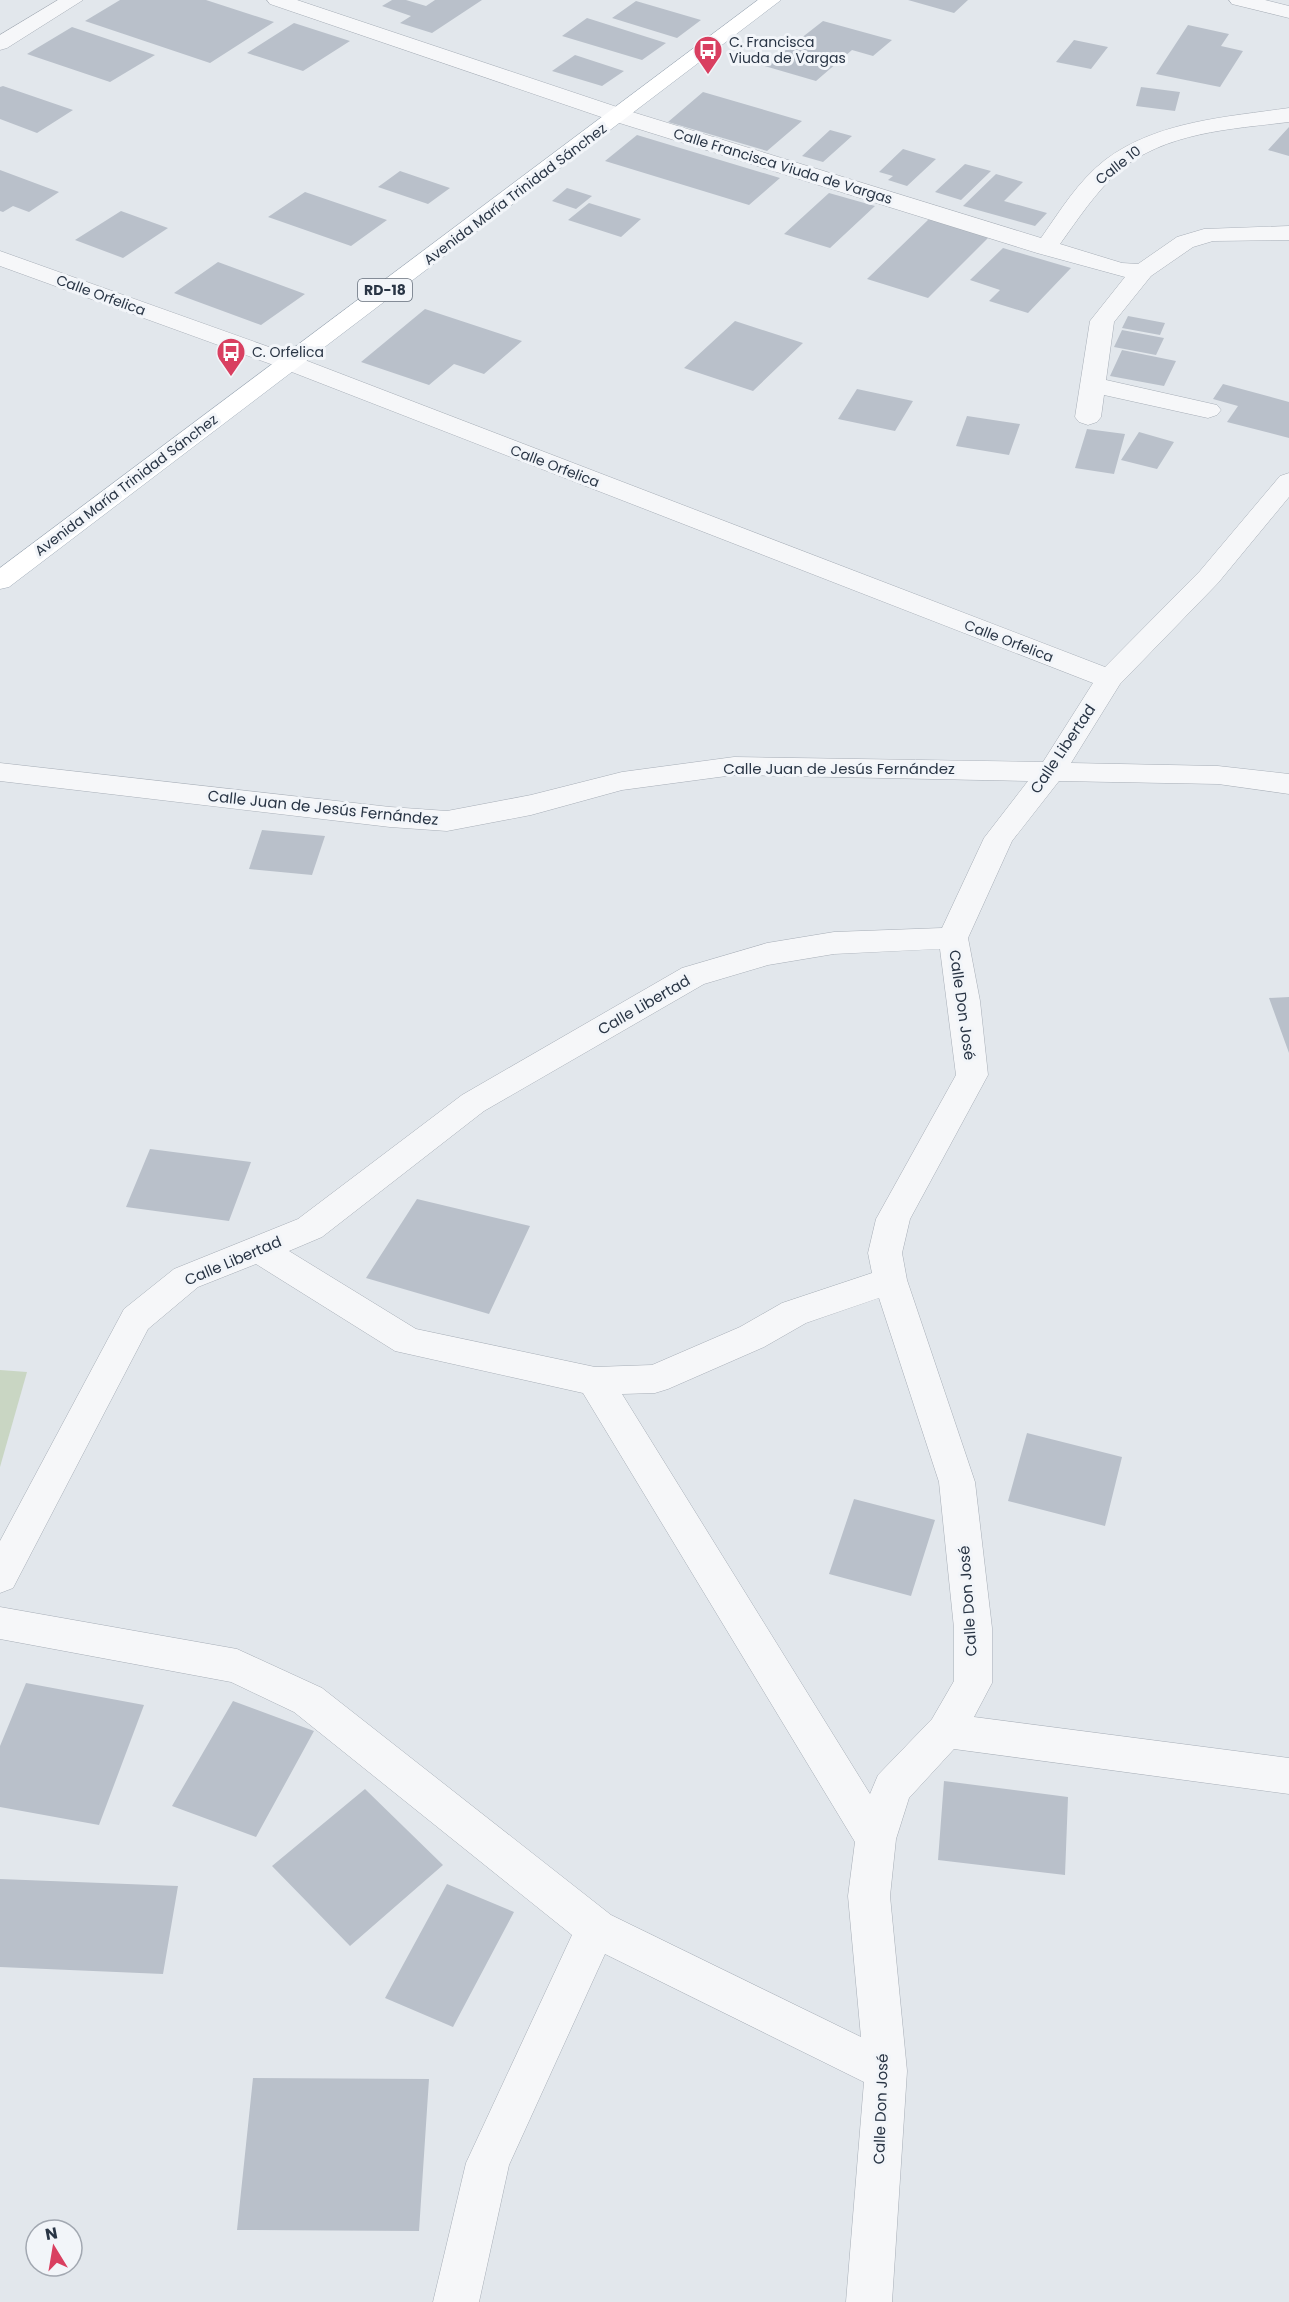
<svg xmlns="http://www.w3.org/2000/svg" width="1289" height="2302" font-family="Poppins,sans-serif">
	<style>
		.green { fill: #c9d6c3 }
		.building { fill: #b9c0ca }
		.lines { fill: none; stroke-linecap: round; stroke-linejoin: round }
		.minor-casing { stroke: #a7aeb7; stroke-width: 1 }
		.major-casing { stroke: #a1acb8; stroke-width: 1 }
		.minor { fill: #f6f7f9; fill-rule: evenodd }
		.major { fill: #fff; fill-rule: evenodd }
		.labels { text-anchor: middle; stroke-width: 6; stroke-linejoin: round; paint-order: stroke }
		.far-poi-label { font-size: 14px; fill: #293545; stroke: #f2f5f9; text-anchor: start }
		.far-street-label { font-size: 14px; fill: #293545; stroke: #f2f5f9 }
		.shield { fill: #f2f5f9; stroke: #656f7b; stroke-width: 1.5 }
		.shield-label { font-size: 14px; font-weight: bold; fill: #293545 }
		.street-label { font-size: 15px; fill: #293545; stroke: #f2f5f9 }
	</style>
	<rect width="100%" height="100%" fill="#e2e7ec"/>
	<!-- green -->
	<path class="green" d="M 0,1370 L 27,1372 L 0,1467 Z"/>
	<!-- building -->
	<path class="building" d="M 120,0 L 206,0 L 274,22 L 210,63 L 85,21 Z
		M 392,0 L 406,0 L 426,6 L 435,0 L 482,0 L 432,33 L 400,23 L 411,16 L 382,6 Z
		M 908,0 L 968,0 L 954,13 Z
		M 636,1 L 701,20 L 677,38 L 612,18 Z
		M 587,18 L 666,43 L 642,60 L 562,36 Z
		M 823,21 L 892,40 L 873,56 L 852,50 L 816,81 L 747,61 L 758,52 L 777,57 Z
		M 294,23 L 350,41 L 303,71 L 247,53 Z
		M 1188,25 L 1229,34 L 1221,46 L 1243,51 L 1220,87 L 1156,74 Z
		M 72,27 L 155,55 L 110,82 L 27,54 Z
		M 1074,40 L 1108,47 L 1091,69 L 1056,62 Z
		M 575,55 L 624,71 L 602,86 L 552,71 Z
		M 3,86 L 73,110 L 37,133 L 0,119 L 0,87 Z
		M 1141,87 L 1180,92 L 1175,111 L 1136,106 Z
		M 703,92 L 802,121 L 767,151 L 668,122 Z
		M 1289,127 L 1289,156 L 1268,150 Z
		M 830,130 L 852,136 L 823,162 L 802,156 Z
		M 637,135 L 780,178 L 749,205 L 605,161 Z
		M 903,149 L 936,159 L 907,186 L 888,180 L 893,176 L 879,172 Z
		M 965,164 L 991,171 L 961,200 L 935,192 Z
		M 0,170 L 59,192 L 29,212 L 13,206 L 3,212 L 0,211 Z
		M 400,171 L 450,188 L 428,204 L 378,187 Z
		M 996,174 L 1023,182 L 1004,201 L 1047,213 L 1035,226 L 963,206 Z
		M 567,188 L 592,196 L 576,209 L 552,201 Z
		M 305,192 L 387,220 L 351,246 L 268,217 Z
		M 829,193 L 875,206 L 830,248 L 784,234 Z
		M 589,203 L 641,219 L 621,237 L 568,220 Z
		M 121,211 L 168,228 L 123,258 L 75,240 Z
		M 929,219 L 989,237 L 928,298 L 867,279 Z
		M 1003,248 L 1071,268 L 1028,313 L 989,301 L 1000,290 L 970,280 Z
		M 218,262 L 305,294 L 261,325 L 174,293 Z
		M 425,309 L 522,341 L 484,374 L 454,364 L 429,385 L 361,362 Z
		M 1128,316 L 1165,323 L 1160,335 L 1122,328 Z
		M 735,321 L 803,343 L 753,391 L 684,368 Z
		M 1122,330 L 1164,338 L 1156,355 L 1114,347 Z
		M 1122,350 L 1176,361 L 1164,386 L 1110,376 Z
		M 1223,384 L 1289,402 L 1289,438 L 1227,422 L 1238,406 L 1213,399 Z
		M 857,389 L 913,401 L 895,431 L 838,419 Z
		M 967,416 L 1020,424 L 1009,455 L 956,446 Z
		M 1087,429 L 1125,434 L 1114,474 L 1075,468 Z
		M 1139,432 L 1174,442 L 1157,469 L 1121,460 Z
		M 262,830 L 325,836 L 312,875 L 249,869 Z
		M 1289,997 L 1289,1053 L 1269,998 Z
		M 150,1149 L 251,1162 L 229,1221 L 126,1207 Z
		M 417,1199 L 530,1226 L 489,1314 L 366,1278 Z
		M 1027,1433 L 1122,1457 L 1105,1526 L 1008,1501 Z
		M 854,1499 L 935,1520 L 911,1596 L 829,1574 Z
		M 26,1683 L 144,1705 L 99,1825 L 0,1807 L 0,1746 Z
		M 233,1701 L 314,1731 L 256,1837 L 172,1806 Z
		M 944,1781 L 1068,1797 L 1065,1875 L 938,1860 Z
		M 365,1789 L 443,1865 L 350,1946 L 272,1866 Z
		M 0,1879 L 178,1886 L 163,1974 L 0,1967 Z
		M 447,1884 L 514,1912 L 453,2027 L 385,1998 Z
		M 253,2078 L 429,2079 L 419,2231 L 237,2230 Z"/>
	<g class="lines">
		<!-- minor casing -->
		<g class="minor-casing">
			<path id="minor" d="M 58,0 L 83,0 L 7,48 L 0,50 L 0,35 Z
				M 267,0 L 297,0 L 629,111 L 1041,238 C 1060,211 1078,181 1105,160 C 1157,121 1227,117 1289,108 L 1289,122 C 1232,129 1164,132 1118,172 C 1095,193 1078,219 1060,244 L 1122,263 L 1138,264 L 1177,237 L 1204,229 L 1289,226 L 1289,240 L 1213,241 L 1193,247 L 1151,276 L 1114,322 L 1106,380 L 1217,405 L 1221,410 L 1217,415 L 1208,418 L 1104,395 L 1101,417 L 1097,422 L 1088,425 L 1079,422 L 1075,417 L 1090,321 L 1125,277 L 1037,253 L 613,121 L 270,4 Z
				M 1229,0 L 1265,0 L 1289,6 L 1289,18 L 1232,4 Z
				M 0,251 L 297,357 L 1105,667 L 1200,571 L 1280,476 L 1289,473 L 1289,497 L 1218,583 L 1120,684 L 1071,763 L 1218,766 L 1289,774 L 1289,794 L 1218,784 L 1059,781 L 1012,841 L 968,938 L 980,1001 L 988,1075 L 910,1219 L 902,1253 L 907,1280 L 975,1482 L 992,1628 L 992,1683 L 974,1717 L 1289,1758 L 1289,1794 L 954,1749 L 909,1798 L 896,1839 L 890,1896 L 907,2071 L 892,2302 L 846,2302 L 864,2082 L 605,1954 L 509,2165 L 479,2302 L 433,2302 L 466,2163 L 572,1935 L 294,1712 L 231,1682 L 0,1639 L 0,1607 L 237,1649 L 322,1688 L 611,1915 L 861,2037 L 848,1896 L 855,1842 L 583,1393 L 395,1351 L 256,1264 L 198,1287 L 148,1329 L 13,1588 L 0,1593 L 0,1541 L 124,1309 L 174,1269 L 298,1219 L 462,1095 L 682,968 L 767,943 L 834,932 L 942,928 L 984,838 L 1028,781 L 734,775 L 622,790 L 531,815 L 447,831 L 390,827 L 0,781 L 0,763 L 390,807 L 447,811 L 531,795 L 622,772 L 734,757 L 1043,762 L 1093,683 L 279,367 L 0,266 ZM 940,949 L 956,1075 L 876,1219 L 868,1253 L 872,1273 L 782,1303 L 740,1327 L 652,1365 L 595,1367 L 416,1329 L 289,1251 L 322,1237 L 484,1111 L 704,984 L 768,965 L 834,954 ZM 879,1298 L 939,1482 L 954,1628 L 954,1681 L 932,1719 L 878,1775 L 870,1794 L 622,1394 L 655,1393 L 668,1389 L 764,1347 L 806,1323 Z"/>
		</g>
		<!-- major casing -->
		<g class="major-casing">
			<path id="major" d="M 758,0 L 781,0 L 9,587 L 0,589 L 0,568 Z"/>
		</g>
		<!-- minor -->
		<use href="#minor" class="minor"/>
		<!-- major -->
		<use href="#major" class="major"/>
	</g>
	<!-- icons -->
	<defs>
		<g id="bus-pin" transform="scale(1.5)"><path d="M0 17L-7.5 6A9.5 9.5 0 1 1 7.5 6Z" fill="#d93f60" stroke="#f2f5f9"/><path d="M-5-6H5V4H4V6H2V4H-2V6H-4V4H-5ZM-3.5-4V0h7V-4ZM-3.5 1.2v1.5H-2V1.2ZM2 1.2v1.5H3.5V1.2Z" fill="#fff"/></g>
	</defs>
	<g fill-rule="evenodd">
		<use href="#bus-pin" x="708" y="50"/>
		<use href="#bus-pin" x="231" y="352"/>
	</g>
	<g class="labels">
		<!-- far-poi labels -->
		<g class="far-poi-label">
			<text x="729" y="47">C. Francisca<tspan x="729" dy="16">Viuda de Vargas</tspan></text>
			<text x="252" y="357">C. Orfelica</text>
		</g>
		<!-- far-street labels -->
		<g class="far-street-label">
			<text transform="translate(1118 165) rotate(-38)" y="5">Calle 10</text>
			<text transform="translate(783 166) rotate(17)" y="5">Calle Francisca Viuda de Vargas</text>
			<text transform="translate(515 194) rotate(-37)" y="5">Avenida María Trinidad Sánchez</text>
			<text transform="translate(101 295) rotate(20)" y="5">Calle Orfelica</text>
			<text transform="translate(555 466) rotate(21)" y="5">Calle Orfelica</text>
			<text transform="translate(126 485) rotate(-37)" y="5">Avenida María Trinidad Sánchez</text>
			<text transform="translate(1009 641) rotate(21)" y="5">Calle Orfelica</text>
		</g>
		<!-- shield labels -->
		<rect class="shield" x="358" y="279" width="54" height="22" rx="4.5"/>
		<g class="shield-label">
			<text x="385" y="295">RD-18</text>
		</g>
		<!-- street labels -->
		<g class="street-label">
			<text transform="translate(1063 749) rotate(-56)" y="5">Calle Libertad</text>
			<text x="839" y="774">Calle Juan de Jesús Fernández</text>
			<text transform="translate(323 808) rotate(6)" y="5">Calle Juan de Jesús Fernández</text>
			<text transform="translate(644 1005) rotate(-30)" y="5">Calle Libertad</text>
			<text transform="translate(962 1005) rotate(82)" y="5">Calle Don José</text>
			<text transform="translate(233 1261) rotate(-23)" y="5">Calle Libertad</text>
			<text transform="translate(968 1601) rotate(-94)" y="5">Calle Don José</text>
			<text transform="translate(881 2109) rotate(-88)" y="5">Calle Don José</text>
		</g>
	</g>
	<!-- north arrow -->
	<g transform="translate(54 2248) rotate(349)"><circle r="28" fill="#f2f5f9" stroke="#a2a8b1" stroke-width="1.5"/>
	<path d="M0-4.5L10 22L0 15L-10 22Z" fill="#d93f60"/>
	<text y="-9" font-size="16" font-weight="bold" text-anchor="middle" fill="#293545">N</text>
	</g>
</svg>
